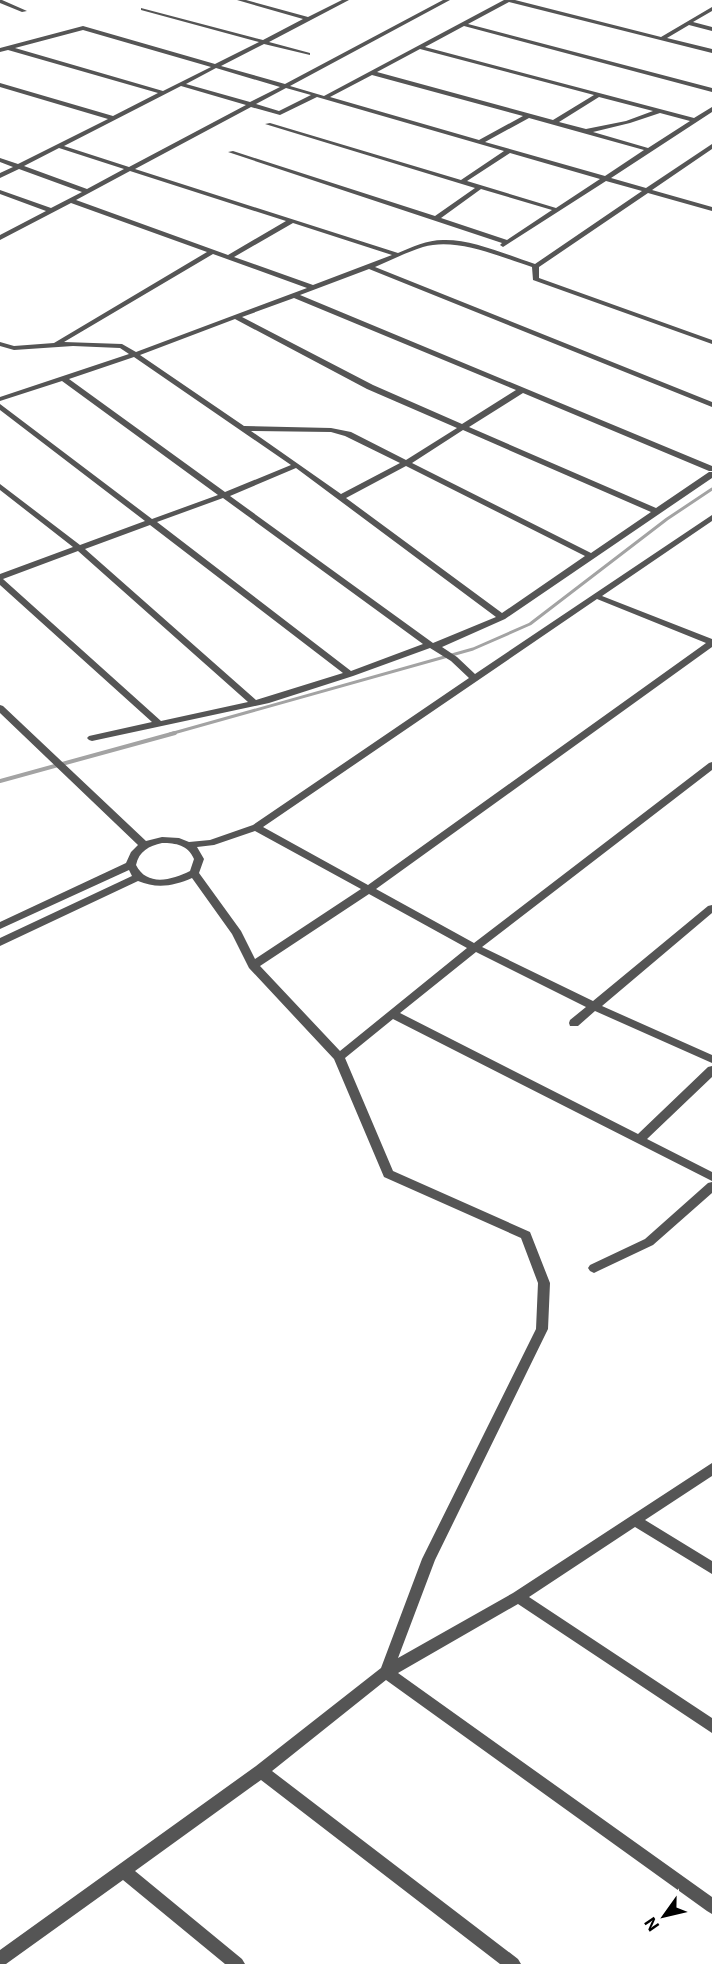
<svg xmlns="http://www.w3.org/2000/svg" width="712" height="1964" font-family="Inter,sans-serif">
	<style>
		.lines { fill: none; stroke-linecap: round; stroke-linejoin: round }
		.stream-far1 { stroke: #a3a3a3; stroke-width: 3 }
		.stream { stroke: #a3a3a3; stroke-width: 4 }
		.minor { fill: #555; fill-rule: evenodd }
	</style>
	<rect width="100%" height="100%" fill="#fff"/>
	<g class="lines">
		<!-- stream-far1 -->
		<path class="stream-far1" d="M 170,734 L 473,649 L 530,624 L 667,519 L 712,489"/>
		<!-- stream -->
		<path class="stream" d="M 0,781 L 175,733"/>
		<!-- minor -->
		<path class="minor" d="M 0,0 L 2,0 L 27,11 L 22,12 L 0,3 Z
			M 237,0 L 246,0 L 308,17 L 342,0 L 349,0 L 269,42 L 310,53 L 310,55 L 264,44 L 221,66 L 285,84 L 443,0 L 450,0 L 290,86 L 324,96 L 504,0 L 515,0 L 661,37 L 712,7 L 712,11 L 693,22 L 712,27 L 712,31 L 689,25 L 667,38 L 712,49 L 712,53 L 509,2 L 468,24 L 712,88 L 712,92 L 464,26 L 425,47 L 694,118 L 712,107 L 712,112 L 611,178 L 646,188 L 712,144 L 712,149 L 652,190 L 712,207 L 712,211 L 648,193 L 539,267 L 539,278 L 712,340 L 712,344 L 533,280 L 532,267 C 500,257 457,237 423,247 C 407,252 391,260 375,267 L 712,402 L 712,407 L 369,269 L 300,295 L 712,466 L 712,471 L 709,471 L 523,393 L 469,427 L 656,508 L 709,472 L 712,472 L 712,478 L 505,619 L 442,647 L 457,657 L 475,674 L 712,515 L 712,521 L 602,596 L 712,639 L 712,647 L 376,889 L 474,943 L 709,763 L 712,762 L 712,770 L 482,947 L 593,1001 L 708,906 L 712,905 L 712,913 L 602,1006 L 712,1055 L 712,1063 L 595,1011 L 578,1026 L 570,1026 L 569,1023 L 570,1020 L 586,1007 L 476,952 L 400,1013 L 638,1134 L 708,1067 L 712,1066 L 712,1077 L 647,1139 L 712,1172 L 712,1181 L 393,1019 L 345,1058 L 393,1171 L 530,1232 L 550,1283 L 548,1329 L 435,1560 L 398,1658 L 513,1593 L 712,1463 L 712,1476 L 645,1520 L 712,1561 L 712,1574 L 635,1527 L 529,1597 L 712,1718 L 712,1733 L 518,1604 L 398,1673 L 712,1897 L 712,1914 L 707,1911 L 386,1680 L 272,1771 L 518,1959 L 521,1964 L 500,1964 L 261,1780 L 135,1871 L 242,1959 L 245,1964 L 225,1964 L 123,1880 L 6,1964 L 0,1964 L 0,1950 L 256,1766 L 381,1668 L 422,1559 L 536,1329 L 538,1283 L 521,1238 L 384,1177 L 334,1059 L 249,968 L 232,934 L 192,878 C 174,886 157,889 138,881 L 0,946 L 0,938 L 132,876 L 129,870 L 0,929 L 0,922 L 126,863 L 131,852 L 138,845 L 0,713 L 0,705 L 3,706 L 146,841 L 162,837 L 179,838 L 189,842 L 210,840 L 253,825 L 469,678 L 451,661 L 430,648 L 353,676 L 269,703 L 92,741 L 89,740 L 87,738 L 89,736 L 152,722 L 0,585 L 0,574 L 73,547 L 0,490 L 0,484 L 80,545 L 145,521 L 0,410 L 0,404 L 152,519 L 218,495 L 62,381 L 0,401 L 0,397 L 129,354 L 120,348 L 73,346 L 14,350 L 0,346 L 0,342 L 14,346 L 54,343 L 207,252 L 71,203 L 0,240 L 0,235 L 46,211 L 0,194 L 0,190 L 51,208 L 82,192 L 19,169 L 0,178 L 0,173 L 13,167 L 0,162 L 0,158 L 18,164 L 108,119 L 0,87 L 0,83 L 113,116 L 158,93 L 8,50 L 0,52 L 0,48 L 83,26 L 215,64 L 259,42 L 141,10 L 141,8 L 263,40 L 303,19 ZM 83,30 L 211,67 L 163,91 L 15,48 ZM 420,49 L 594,95 L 553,120 L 377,72 ZM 216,68 L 280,87 L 250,102 L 186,84 ZM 372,75 L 523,116 L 479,140 L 330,97 ZM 181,86 L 246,105 L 129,167 L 64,146 ZM 286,88 L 311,95 L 279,111 L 256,104 ZM 317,97 L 504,151 L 461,180 L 270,123 L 265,124 L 475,188 L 435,216 L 233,151 L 228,152 L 502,243 L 500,245 L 503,247 L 606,181 L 642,191 L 535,264 C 507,255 472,239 443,240 C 427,240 412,247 398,253 L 135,169 L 251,107 L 280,115 ZM 599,97 L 653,111 L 626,121 L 586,129 L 559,122 ZM 660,113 L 690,121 L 648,148 L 593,132 L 630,123 ZM 529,118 L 644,150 L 605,176 L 485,142 ZM 59,148 L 124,169 L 87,189 L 24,166 ZM 510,153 L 600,179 L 556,208 L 467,181 ZM 130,171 L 286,221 L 228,255 L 76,200 ZM 481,189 L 552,210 L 507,240 L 441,218 ZM 293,223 L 392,255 L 313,285 L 234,257 ZM 213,254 L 307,288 L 136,352 L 122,344 L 64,342 ZM 294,298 L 516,390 L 462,424 L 373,385 L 242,317 ZM 235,319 L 367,389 L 457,428 L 406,460 L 351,432 L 331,428 L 244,426 L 140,355 ZM 134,357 L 291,465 L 225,492 L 69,379 ZM 463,430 L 651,512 L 591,553 L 412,463 ZM 251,431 L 331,432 L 345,436 L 400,463 L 341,494 ZM 406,466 L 585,556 L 502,613 L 346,498 ZM 296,468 L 496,617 L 433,643 L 230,496 ZM 223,498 L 423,644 L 351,671 L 157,522 ZM 150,525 L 343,673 L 256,700 L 85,549 ZM 78,551 L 248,702 L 161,721 L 3,579 ZM 597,599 L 706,643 L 368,885 L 263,827 ZM 255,831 L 361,889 L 255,959 L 241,931 L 199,873 L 204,859 L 197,847 L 214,845 ZM 162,843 C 176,843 188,845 194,859 L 190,871 C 172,880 147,887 136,865 C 139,851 149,846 162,843 ZM 369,894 L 467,948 L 340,1051 L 260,966 Z
			M 712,1182 L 712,1193 L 653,1245 L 598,1271 L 594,1273 L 590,1271 L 588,1268 L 590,1265 L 645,1239 L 708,1183 Z"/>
	</g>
	<!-- north arrow -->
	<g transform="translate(664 1916) rotate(236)" stroke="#ffffff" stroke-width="4.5" paint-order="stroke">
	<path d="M0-4.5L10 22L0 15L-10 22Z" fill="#000000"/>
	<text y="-9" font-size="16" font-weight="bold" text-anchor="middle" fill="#000000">N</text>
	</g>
</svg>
